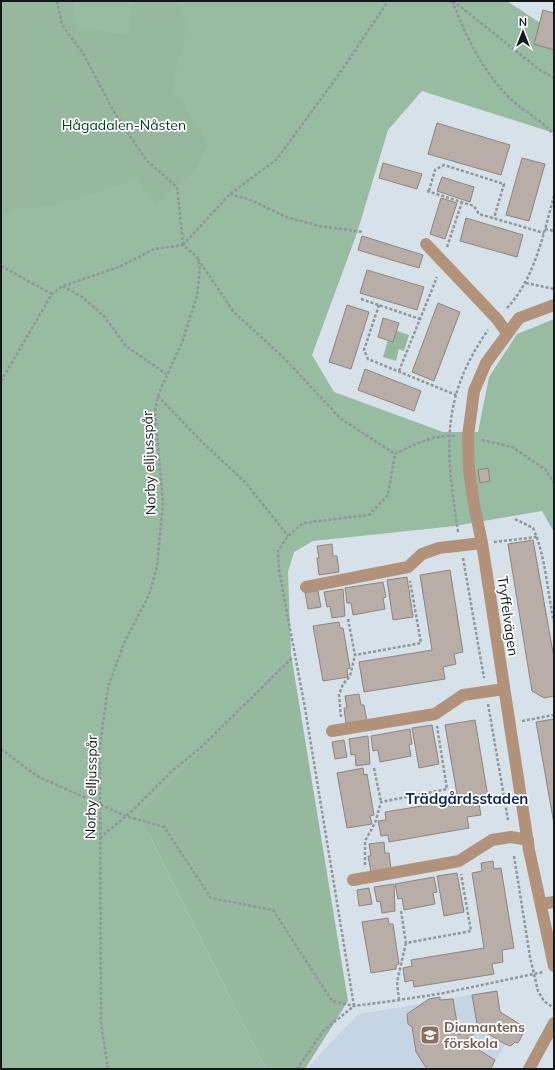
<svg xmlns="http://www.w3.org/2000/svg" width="555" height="1070" font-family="Mulish,sans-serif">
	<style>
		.built { fill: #c6d5e3 }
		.green { fill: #95b89e }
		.forest { fill: #98bca1 }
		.building { fill: #b8aea7; stroke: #8e847d }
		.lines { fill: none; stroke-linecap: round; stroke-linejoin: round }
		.path { stroke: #8f969c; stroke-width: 2.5; stroke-dasharray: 3 2; stroke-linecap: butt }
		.minor { stroke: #b2927a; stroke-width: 12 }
		.labels { text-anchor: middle; stroke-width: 3.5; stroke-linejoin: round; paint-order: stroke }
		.park-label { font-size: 14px; fill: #034321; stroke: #fff }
		.street-label { font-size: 14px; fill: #14171a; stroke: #fff }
		.education-label { font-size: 14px; font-weight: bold; fill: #785e54; stroke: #fff; text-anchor: start }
		.neighbourhood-label { font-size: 15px; font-weight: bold; fill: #11265c; stroke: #fff }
	</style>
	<rect width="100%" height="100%" fill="#d7e1e9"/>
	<!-- built -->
	<path class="built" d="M 497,991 L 500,1012 L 526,1028 L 518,1043 L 515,1042 L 511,1046 L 505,1044 L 491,1069 L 309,1069 L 309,1066 L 358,1014 L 421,1004 L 429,999 L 440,1000 Z"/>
	<!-- green -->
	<path class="green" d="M 1,1 L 364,1 L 152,800 L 291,654 L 348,1001 L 305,1069 L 266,1069 L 150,836 L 1,1069 Z
		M 397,331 L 409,335 L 404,351 L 399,349 L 396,361 L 383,357 L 388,340 L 393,341 Z"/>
	<!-- forest -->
	<path class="forest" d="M 74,1 L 133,1 L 128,36 L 76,26 Z
		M 178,1 L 507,1 L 554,32 L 554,133 L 422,91 L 388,130 L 357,233 L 312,355 L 334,392 L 443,432 L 478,432 L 489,377 L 517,334 L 554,319 L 554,532 L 542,511 L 455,526 L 313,541 L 294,552 L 288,572 L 291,654 L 139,814 L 266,1069 L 1,1069 L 1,215 L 25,206 L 53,205 L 136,179 L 155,205 L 195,171 L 208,144 L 172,86 L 189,23 Z"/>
	<!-- building -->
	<path class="building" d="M 543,10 L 554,13 L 554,50 L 534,44 Z
		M 437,123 L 510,145 L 501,175 L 428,154 Z
		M 522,158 L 545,164 L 529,221 L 506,215 Z
		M 383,163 L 422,174 L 417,189 L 379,178 Z
		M 442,177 L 474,187 L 470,202 L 437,191 Z
		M 441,198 L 457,203 L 445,239 L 430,234 Z
		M 466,218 L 523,235 L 517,257 L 460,241 Z
		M 362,236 L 423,255 L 419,268 L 358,250 Z
		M 367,270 L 424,287 L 417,310 L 360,293 Z
		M 438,303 L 460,312 L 434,381 L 412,372 Z
		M 347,305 L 369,312 L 351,369 L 329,362 Z
		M 383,318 L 399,323 L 393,342 L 378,337 Z
		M 365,369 L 421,391 L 414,411 L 358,390 Z
		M 488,468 L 490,481 L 480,483 L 478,470 Z
		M 533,540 L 554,658 L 554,696 L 544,698 L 532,691 L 508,544 Z
		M 332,544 L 333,556 L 337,556 L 339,572 L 319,575 L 317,558 L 319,558 L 317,546 Z
		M 450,570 L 463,652 L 454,654 L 456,664 L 443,667 L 445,679 L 364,692 L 359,662 L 432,650 L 420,575 Z
		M 407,577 L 413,617 L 393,620 L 387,580 Z
		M 383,582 L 386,597 L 383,598 L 385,609 L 353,615 L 351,603 L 347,603 L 345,588 Z
		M 343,589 L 345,616 L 332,618 L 330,606 L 327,607 L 324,592 Z
		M 318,591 L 321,607 L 308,609 L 305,592 Z
		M 339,622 L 340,628 L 343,628 L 350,668 L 347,669 L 348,677 L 323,681 L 313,626 Z
		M 359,694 L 361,705 L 364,705 L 367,721 L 346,724 L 344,708 L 347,708 L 345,696 Z
		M 554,719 L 554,824 L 536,722 Z
		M 475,720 L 489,803 L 479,804 L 481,815 L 467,817 L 469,828 L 389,842 L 388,835 L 381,836 L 378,821 L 386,820 L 385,812 L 458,800 L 445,725 Z
		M 432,725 L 439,764 L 419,768 L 412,728 Z
		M 410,729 L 412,744 L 409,745 L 411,756 L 380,762 L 378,750 L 373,751 L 371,736 Z
		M 368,736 L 370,764 L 356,766 L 355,754 L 351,755 L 349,739 Z
		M 344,740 L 347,757 L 335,759 L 332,742 Z
		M 363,768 L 364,775 L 367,774 L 374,815 L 370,816 L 372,824 L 347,828 L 337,773 Z
		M 384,842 L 385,853 L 389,853 L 391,869 L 371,872 L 368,856 L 371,856 L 369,844 Z
		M 493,861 L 494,869 L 501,868 L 514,948 L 502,950 L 503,962 L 492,964 L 494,974 L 414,987 L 413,980 L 405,982 L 403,968 L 412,966 L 411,960 L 484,948 L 472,873 L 482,871 L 481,863 Z
		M 457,873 L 464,912 L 444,916 L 437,876 Z
		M 434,877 L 437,892 L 433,893 L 435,904 L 404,910 L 402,898 L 398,899 L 395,884 Z
		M 394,884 L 395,911 L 382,913 L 380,901 L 377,902 L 374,887 Z
		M 369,888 L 372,904 L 359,906 L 357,890 Z
		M 388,918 L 389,924 L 393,924 L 399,964 L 396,965 L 396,969 L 371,973 L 362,922 Z
		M 497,991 L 500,1012 L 526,1028 L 518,1043 L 515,1042 L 511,1046 L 505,1044 L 481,1029 L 464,1041 L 495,1060 L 491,1069 L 427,1069 L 416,1052 L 412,1027 L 408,1024 L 407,1014 L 429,999 L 440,997 L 440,1000 L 453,999 L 459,1035 L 463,1032 L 464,1027 L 477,1024 L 472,995 Z"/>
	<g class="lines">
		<!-- path -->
		<path class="path" d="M 57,1 L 62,25 L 83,53 L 113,110 L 146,160 L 177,187 L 183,244
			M 452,1 C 467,38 484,75 514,102 C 527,113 543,121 554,135
			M 453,1 L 540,70 L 554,78
			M 427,191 L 474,206 L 479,214 L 544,233
			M 429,191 L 435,170 L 444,165 L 504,184 L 494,218
			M 230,194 L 251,200 L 286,217 L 320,226 L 363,232
			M 545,229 L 554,231
			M 183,245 L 230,194 L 277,159 L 342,70 L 388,1
			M 447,247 L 462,202
			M 198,259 L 233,311 L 285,359 L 341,419 L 395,454
			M 1,266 L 52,294
			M 526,283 L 554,289
			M 63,286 L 82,297 L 104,316 L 126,346 L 166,374
			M 361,299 L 420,319
			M 379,305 L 364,350 L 368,359 L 456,395
			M 507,308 C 535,278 543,235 554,196
			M 399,371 L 437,277
			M 1,381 L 52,294 L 63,286 L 119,267 L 154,249 L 183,245 L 197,257 L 200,269 L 197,295 L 183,340 L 158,395 L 155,412 L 163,503 L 157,567 L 149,595 L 124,643 L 108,687 L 100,745 L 101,1023 L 108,1069
			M 158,396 L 200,440 L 246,483 L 288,536
			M 482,440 L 512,447 L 546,470 L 554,483
			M 515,519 L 533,528 C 546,557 547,591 554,622
			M 458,532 C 446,452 439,400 488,330
			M 494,542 L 537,537
			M 463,558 L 484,678
			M 348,619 L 355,655 L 421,643 L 410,581
			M 488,704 L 508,820
			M 341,717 L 339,695 L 343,684 L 350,676 L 355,655
			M 522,721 L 554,715
			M 1,749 L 37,776 L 126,816 L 164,827 L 211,898 L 273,910 L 332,1001 L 354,1006 L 399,1000 L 444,993 L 543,972
			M 374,768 L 381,802
			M 100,838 L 133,810 L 172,771 L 199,749 L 293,657
			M 514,856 L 530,957 L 538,991 L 544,1001 L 554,1008
			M 365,865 L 365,841 L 375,823 L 381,802 L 447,789 L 437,726
			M 401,911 L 406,943 L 471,931 L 461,874
			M 399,1000 L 397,982 L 406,943
			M 354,1006 L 305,708 L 279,570 L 278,551 L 288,536 L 303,523 L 369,515 L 388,495 L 395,454 C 412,445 435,434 455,436
			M 297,1069 L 323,1031 L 354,1006"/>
		<!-- minor -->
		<path class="minor" d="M 426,244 L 497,319 L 507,333
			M 554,305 L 519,318 L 486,363 L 474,391 L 468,436 L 469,470 L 474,505 L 482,543 L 529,850 L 554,966
			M 306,587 L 408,567 L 422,554 L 439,548 L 482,543
			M 332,731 L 435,714 L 463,695 L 504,689
			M 353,880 L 459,861 L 492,840 L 511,837 L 528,840
			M 541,904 L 554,902
			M 529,1069 L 554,1023"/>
	</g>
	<!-- icons -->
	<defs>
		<g id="school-square" transform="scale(1)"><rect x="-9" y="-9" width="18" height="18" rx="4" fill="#8d6e63" stroke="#fff"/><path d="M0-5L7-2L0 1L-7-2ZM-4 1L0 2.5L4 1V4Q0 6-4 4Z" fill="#fff"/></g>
	</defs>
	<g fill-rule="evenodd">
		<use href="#school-square" x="430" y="1035"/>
	</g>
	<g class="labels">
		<!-- park labels -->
		<g class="park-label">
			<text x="124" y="130">Hågadalen-Nåsten</text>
		</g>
		<!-- street labels -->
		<g class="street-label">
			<text transform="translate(149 463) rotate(-92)" y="5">Norby elljusspår</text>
			<text transform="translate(508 616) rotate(82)" y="5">Tryffelvägen</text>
			<text transform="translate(91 787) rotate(-89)" y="5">Norby elljusspår</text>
		</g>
		<!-- education labels -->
		<g class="education-label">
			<text x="444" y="1032">Diamantens<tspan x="444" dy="16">förskola</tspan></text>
		</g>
		<!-- neighbourhood labels -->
		<g class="neighbourhood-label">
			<text x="467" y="804">Trädgårdsstaden</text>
		</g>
	</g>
	<!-- border -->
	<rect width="555" height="1070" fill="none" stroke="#14171a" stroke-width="4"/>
	<!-- north arrow -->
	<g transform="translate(523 32)" stroke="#ffffff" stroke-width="3" paint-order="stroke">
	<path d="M0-3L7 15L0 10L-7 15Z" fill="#14171a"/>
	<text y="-6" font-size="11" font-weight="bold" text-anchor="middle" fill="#14171a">N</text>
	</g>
</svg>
